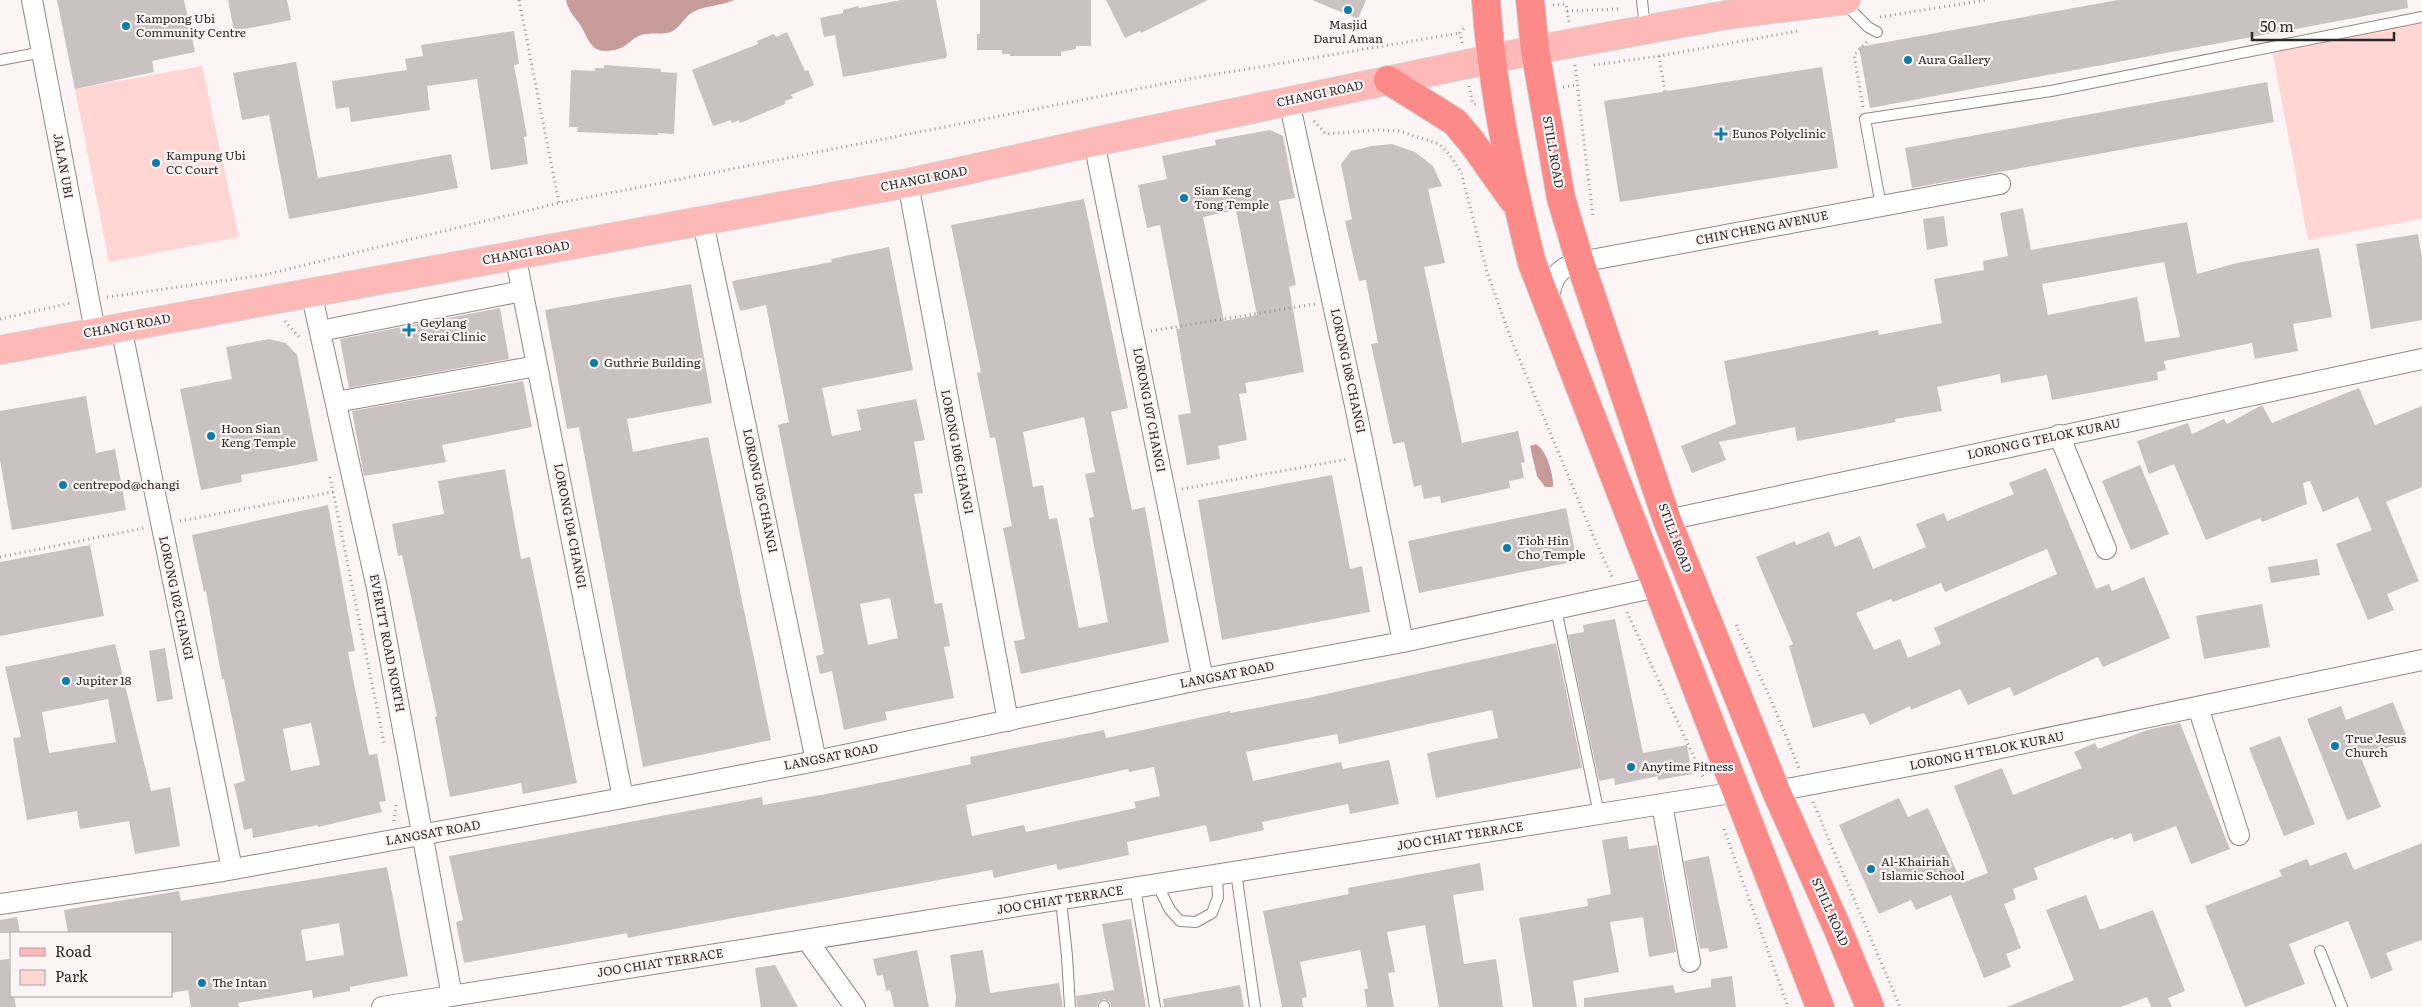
<svg xmlns="http://www.w3.org/2000/svg" width="2422" height="1007" font-family="Literata,serif">
	<style>
		.green { fill: #ffd6d4 }
		.water { fill: #c79b99 }
		.building { fill: #cac2c2; fill-rule: evenodd }
		.lines { fill: none; stroke-linecap: round; stroke-linejoin: round }
		.lane-casing { stroke: #908988; stroke-width: 12 }
		.street-casing { stroke: #908988; stroke-width: 22 }
		.primary-casing { stroke: #d5d4d4; stroke-width: 30 }
		.highway-casing { stroke: #d5d4d4; stroke-width: 30 }
		.path { stroke: #9c9696; stroke-width: 3; stroke-dasharray: 1 4; stroke-linecap: butt }
		.lane { stroke: #fff; stroke-width: 10 }
		.street { stroke: #fff; stroke-width: 20 }
		.primary { stroke: #fdb9b8; stroke-width: 28 }
		.highway { stroke: #fb8a88; stroke-width: 28 }
		.poi-dot { fill: #107ca6; stroke: #fdf5f5; stroke-width: 2 }
		.labels { text-anchor: middle; stroke-width: 4.5; stroke-linejoin: round; paint-order: stroke }
		.poi-label { font-size: 12px; fill: #2b2828; stroke: #fdf5f5; text-anchor: start }
		.street-label { font-size: 12px; fill: #2b2828; stroke: #fdf5f5 }
	</style>
	<rect width="100%" height="100%" fill="#fdf5f5"/>
	<!-- green -->
	<path class="green" d="M 2422,20 L 2422,219 L 2308,240 L 2272,49 Z
		M 202,66 L 239,237 L 109,262 L 75,89 Z"/>
	<!-- water -->
	<path class="water" d="M 566,0 L 734,0 C 721,6 706,5 693,12 C 684,17 681,27 671,32 C 662,35 650,32 641,35 C 632,38 626,47 618,49 C 589,57 590,39 579,23 C 573,16 568,9 566,0 Z
		M 1536,444 C 1547,451 1554,475 1553,487 L 1545,487 L 1537,476 L 1530,446 Z"/>
	<!-- building -->
	<path class="building" d="M 57,0 L 184,0 L 195,52 L 152,61 L 154,72 L 75,89 Z
		M 228,0 L 287,0 L 291,20 L 234,31 Z
		M 901,0 L 936,0 L 947,55 L 946,58 L 843,77 L 835,35 L 824,37 L 820,18 L 843,13 L 843,10 L 858,6 L 859,8 Z
		M 980,0 L 1091,0 L 1091,46 L 1076,46 L 1076,49 L 1061,52 L 1061,56 L 1010,56 L 1010,54 L 1002,54 L 1002,50 L 977,50 L 977,34 L 980,34 Z
		M 1106,0 L 1208,0 L 1141,33 L 1140,31 L 1125,38 Z
		M 1312,0 L 1366,0 L 1358,19 Z
		M 2118,0 L 2407,0 L 2408,8 L 1870,108 L 1859,47 Z
		M 514,31 L 519,64 L 514,65 L 527,136 L 524,137 L 528,164 L 491,170 L 477,79 L 427,86 L 430,110 L 351,122 L 349,107 L 336,109 L 332,81 L 407,70 L 405,59 L 423,56 L 421,45 Z
		M 787,32 L 805,71 L 808,70 L 814,85 L 791,95 L 793,98 L 785,101 L 785,104 L 740,123 L 739,120 L 732,123 L 731,120 L 713,126 L 692,70 L 758,44 L 757,41 L 774,34 L 776,37 Z
		M 296,62 L 318,178 L 451,154 L 458,188 L 289,219 L 269,115 L 242,120 L 233,73 Z
		M 604,65 L 661,69 L 661,72 L 677,73 L 674,134 L 658,133 L 658,135 L 577,132 L 578,127 L 569,127 L 571,70 L 595,71 L 595,68 L 604,68 Z
		M 1822,67 L 1838,168 L 1620,202 L 1604,101 Z
		M 2267,82 L 2274,122 L 1912,188 L 1905,148 Z
		M 1270,130 L 1283,136 L 1295,198 L 1279,201 L 1296,285 L 1289,287 L 1304,372 L 1245,383 L 1247,393 L 1239,394 L 1247,440 L 1218,446 L 1220,459 L 1187,465 L 1178,415 L 1191,413 L 1176,329 L 1180,329 L 1160,225 L 1147,228 L 1138,185 L 1167,179 L 1162,156 L 1216,145 L 1215,140 ZM 1236,210 L 1257,315 L 1224,321 L 1203,217 Z
		M 1392,144 L 1415,152 L 1433,166 L 1442,186 L 1428,189 L 1445,263 L 1424,267 L 1462,443 L 1518,431 L 1525,462 L 1521,463 L 1524,478 L 1509,481 L 1510,488 L 1441,503 L 1440,496 L 1424,499 L 1421,485 L 1414,487 L 1404,442 L 1393,444 L 1371,344 L 1378,343 L 1366,280 L 1359,281 L 1345,221 L 1352,219 L 1341,164 L 1351,151 L 1372,146 Z
		M 1084,199 L 1128,408 L 1111,412 L 1132,510 L 1145,507 L 1169,642 L 1021,674 L 1014,641 L 1025,639 L 1003,528 L 1012,526 L 995,437 L 990,438 L 977,373 L 981,372 L 951,225 ZM 1084,417 L 1095,472 L 1085,474 L 1094,517 L 1089,518 L 1108,622 L 1079,628 L 1057,518 L 1049,519 L 1043,485 L 1033,487 L 1023,432 Z
		M 2023,208 L 2031,250 L 2187,222 L 2197,274 L 2237,263 L 2319,248 L 2332,317 L 2293,324 L 2298,351 L 2255,359 L 2252,343 L 2164,361 L 2166,370 L 2157,372 L 2158,380 L 2052,400 L 2047,375 L 2001,383 L 2000,374 L 1937,387 L 1942,411 L 1895,419 L 1896,422 L 1797,441 L 1795,427 L 1719,442 L 1726,460 L 1692,473 L 1681,446 L 1736,424 L 1724,361 L 1878,330 L 1879,335 L 1942,323 L 1934,279 L 1984,270 L 1983,261 L 2008,256 L 2000,213 ZM 2164,262 L 2180,337 L 2145,342 L 2137,297 L 2048,315 L 2042,284 Z
		M 1944,216 L 1948,246 L 1927,250 L 1923,219 Z
		M 2418,234 L 2422,258 L 2422,320 L 2371,329 L 2356,244 Z
		M 889,247 L 913,370 L 822,388 L 832,436 L 861,430 L 857,410 L 916,399 L 925,440 L 914,442 L 923,493 L 914,494 L 935,604 L 942,603 L 950,646 L 944,647 L 954,698 L 885,712 L 887,720 L 844,730 L 832,671 L 820,674 L 816,656 L 824,654 L 778,425 L 789,422 L 766,305 L 740,311 L 732,281 L 832,262 L 831,259 ZM 890,598 L 898,638 L 868,645 L 860,604 Z
		M 691,284 L 712,403 L 627,419 L 633,452 L 708,437 L 771,740 L 643,767 L 579,427 L 567,429 L 545,310 Z
		M 500,308 L 509,359 L 349,388 L 340,339 Z
		M 269,339 L 286,343 L 297,355 L 318,461 L 241,475 L 242,482 L 201,490 L 180,389 L 232,379 L 226,347 Z
		M 523,381 L 532,427 L 442,445 L 446,462 L 364,476 L 352,411 Z
		M 2359,388 L 2375,425 L 2422,406 L 2422,487 L 2386,502 L 2419,581 L 2387,594 L 2394,610 L 2368,620 L 2336,544 L 2372,530 L 2358,497 L 2323,512 L 2310,481 L 2303,483 L 2307,504 L 2262,522 L 2260,518 L 2206,540 L 2174,464 L 2149,474 L 2137,441 L 2188,423 L 2192,434 L 2224,419 L 2227,424 L 2262,405 L 2272,423 Z
		M 86,396 L 96,453 L 115,449 L 126,510 L 12,530 L 0,460 L 0,411 Z
		M 2140,465 L 2169,534 L 2131,550 L 2102,481 Z
		M 2046,468 L 2096,589 L 2109,584 L 2112,591 L 2144,577 L 2170,638 L 2103,667 L 2098,657 L 2014,696 L 2010,687 L 1968,705 L 1960,689 L 1911,710 L 1910,706 L 1870,725 L 1864,713 L 1813,728 L 1789,646 L 1793,644 L 1756,557 L 1795,541 L 1796,545 L 1829,532 L 1835,547 L 1860,536 L 1873,569 L 1926,547 L 1916,524 L 1944,513 L 1947,521 L 2014,494 L 2009,483 ZM 2047,549 L 2057,574 L 1934,628 L 1941,644 L 1908,658 L 1900,639 L 1874,650 L 1856,613 L 1891,599 L 1893,602 L 1941,583 L 1945,592 Z
		M 505,469 L 521,559 L 530,557 L 577,783 L 523,794 L 521,783 L 450,797 L 435,717 L 437,716 L 402,555 L 398,556 L 392,524 L 444,514 L 438,481 Z
		M 1332,475 L 1350,569 L 1362,566 L 1370,612 L 1222,640 L 1198,500 Z
		M 328,505 L 355,651 L 348,652 L 354,684 L 369,755 L 377,754 L 386,801 L 379,802 L 382,812 L 318,827 L 318,825 L 253,838 L 252,828 L 244,830 L 234,784 L 245,781 L 224,679 L 222,679 L 206,591 L 204,592 L 192,535 ZM 311,723 L 320,765 L 291,771 L 283,729 Z
		M 1566,508 L 1577,561 L 1419,593 L 1408,541 Z
		M 90,545 L 104,616 L 0,636 L 0,562 Z
		M 2317,559 L 2320,575 L 2271,583 L 2268,567 Z
		M 2262,604 L 2270,647 L 2204,659 L 2196,616 Z
		M 1615,619 L 1643,753 L 1687,745 L 1692,774 L 1658,780 L 1658,776 L 1615,785 L 1614,778 L 1599,781 L 1568,635 L 1584,632 L 1583,625 Z
		M 1556,643 L 1582,768 L 1436,798 L 1427,753 L 1498,738 L 1492,710 L 1339,744 L 1337,734 L 1246,752 L 1253,781 L 1341,762 L 1343,769 L 1389,760 L 1399,804 L 1350,814 L 1348,804 L 1314,811 L 1262,822 L 1264,830 L 1210,842 L 1206,825 L 1127,842 L 1129,855 L 1058,870 L 1056,864 L 994,878 L 992,870 L 653,933 L 628,938 L 627,933 L 464,963 L 456,922 L 463,920 L 449,856 L 762,797 L 763,805 L 826,794 L 971,764 L 970,757 L 990,753 L 1104,730 L 1106,738 L 1230,711 L 1230,713 L 1308,698 ZM 1154,767 L 1160,796 L 1134,802 L 1136,808 L 1026,832 L 1024,825 L 972,836 L 966,805 L 1128,769 L 1129,772 Z
		M 115,644 L 151,791 L 170,787 L 180,846 L 135,854 L 129,821 L 80,829 L 77,811 L 27,820 L 13,738 L 21,737 L 5,667 ZM 108,699 L 116,742 L 49,753 L 42,712 Z
		M 165,648 L 173,699 L 157,702 L 149,651 Z
		M 2393,702 L 2408,740 L 2361,758 L 2381,807 L 2347,820 L 2307,719 L 2341,706 L 2346,720 Z
		M 2180,723 L 2230,849 L 2191,864 L 2176,826 L 2134,842 L 2131,833 L 2114,840 L 2113,837 L 2034,868 L 2038,879 L 2013,889 L 2016,899 L 2004,904 L 2021,948 L 2006,954 L 2011,967 L 1984,978 L 1951,895 L 1916,910 L 1911,900 L 1879,914 L 1839,825 L 1899,798 L 1908,817 L 1928,808 L 1962,883 L 1988,873 L 1954,786 L 2002,768 L 2013,795 L 2082,768 L 2074,752 L 2095,743 L 2098,749 L 2147,730 Z
		M 2280,736 L 2315,824 L 2284,836 L 2249,748 Z
		M 1627,836 L 1629,849 L 1657,845 L 1676,952 L 1649,957 L 1643,917 L 1610,922 L 1619,972 L 1573,981 L 1577,1007 L 1533,1007 L 1519,918 L 1588,906 L 1587,899 L 1611,894 L 1602,840 Z
		M 2422,843 L 2422,940 L 2386,953 L 2393,970 L 2371,979 L 2348,921 L 2289,944 L 2305,984 L 2245,1007 L 2205,906 L 2282,876 L 2279,870 L 2307,859 L 2310,866 L 2346,852 L 2354,870 Z
		M 1709,856 L 1728,948 L 1709,952 L 1708,948 L 1700,949 L 1684,861 Z
		M 1480,863 L 1484,890 L 1453,895 L 1464,964 L 1496,959 L 1503,1007 L 1439,1007 L 1425,925 L 1387,932 L 1395,972 L 1388,973 L 1394,1007 L 1367,1007 L 1364,989 L 1368,989 L 1360,950 L 1300,962 L 1307,997 L 1302,998 L 1303,1007 L 1282,1007 L 1263,911 L 1349,894 L 1348,888 Z
		M 387,867 L 408,976 L 350,987 L 350,991 L 313,998 L 312,990 L 238,1003 L 239,1007 L 191,1007 L 188,990 L 171,993 L 171,933 L 68,933 L 64,910 L 179,891 L 181,901 ZM 339,923 L 344,955 L 306,961 L 301,930 Z
		M 2086,895 L 2100,930 L 2153,910 L 2185,991 L 2168,998 L 2172,1007 L 2151,1007 L 2147,997 L 2121,1007 L 2007,1007 L 2074,980 L 2046,910 Z
		M 17,917 L 20,933 L 0,933 L 0,920 Z
		M 1131,919 L 1146,1007 L 1111,1007 L 1110,1002 L 1104,999 L 1098,1002 L 1097,1007 L 1077,1007 L 1076,996 L 1114,990 L 1102,924 Z
		M 917,950 L 929,1007 L 894,1007 L 890,990 L 886,991 L 883,975 L 877,976 L 873,959 Z
		M 983,950 L 990,993 L 1059,983 L 1063,1007 L 955,1007 L 956,997 L 950,955 Z
		M 9,959 L 11,996 L 14,996 L 16,1007 L 0,1007 L 0,960 Z
		M 775,965 L 798,1007 L 761,1007 L 755,968 Z
		M 1732,976 L 1736,1007 L 1584,1007 L 1584,998 L 1673,985 L 1675,993 L 1711,987 L 1711,979 Z
		M 1240,985 L 1244,1007 L 1164,1007 L 1163,999 Z"/>
	<g class="lines">
		<!-- lane casing -->
		<g class="lane-casing">
			<path id="lane" d="M 1642,0 L 1645,28
				M 1843,2 L 1868,27 L 1877,32
				M 0,60 L 43,52
				M 1881,206 L 1865,119 L 2051,91 L 2422,17
				M 1556,609 L 1599,814
				M 1236,872 L 1255,1007
				M 1157,884 L 1170,910 L 1180,921 L 1196,922 L 1212,913 L 1218,897 L 1217,875
				M 1135,888 L 1155,1007
				M 1061,900 L 1067,956 L 1070,1007
				M 2320,951 L 2342,1007
				M 1104,1006 L 1104,1007"/>
		</g>
		<!-- street casing -->
		<g class="street-casing">
			<path id="street" d="M 32,0 L 95,331
				M 1289,101 L 1356,410 L 1403,642
				M 1094,142 L 1203,679
				M 908,183 L 1008,721
				M 703,222 L 816,761
				M 515,254 L 623,798
				M 311,292 L 377,588 L 452,996
				M 1547,302 C 1554,278 1553,270 1580,262 L 2000,184
				M 121,327 L 232,869
				M 320,331 L 522,291
				M 336,402 L 537,366
				M 2059,435 L 2106,549
				M 1667,520 L 2422,359
				M 2198,707 L 2239,835
				M 1776,791 L 1957,757 L 2422,660
				M 1662,804 L 1690,962
				M 0,904 L 223,871 L 623,798 L 816,761 L 1203,679 L 1403,642 L 1657,587
				M 807,940 L 855,1007
				M 382,1007 L 1738,792"/>
		</g>
		<!-- primary casing -->
		<g class="primary-casing">
			<path id="primary" d="M 0,350 L 908,183 L 1094,142 L 1535,50 L 1726,15 L 1846,0"/>
		</g>
		<!-- highway casing -->
		<g class="highway-casing">
			<path id="highway" d="M 1486,0 C 1492,89 1510,177 1532,263 L 1820,1007
				M 1530,0 L 1535,50 L 1561,198 L 1580,262 L 1667,520 L 1776,791 L 1836,925 L 1870,1007
				M 1388,80 L 1455,122 L 1471,141 L 1513,200"/>
		</g>
		<!-- path -->
		<path class="path" d="M 519,0 L 559,203
			M 1553,5 L 1566,4 L 1569,22
			M 1567,11 L 1621,9
			M 1880,17 L 1986,0
			M 1462,43 L 1460,33 L 1465,26
			M 1659,56 L 1665,92
			M 1575,65 L 1593,218
			M 1594,65 L 1659,56 L 1798,31
			M 1469,86 L 1473,104 L 1476,104
			M 1563,87 L 1577,85
			M 1863,107 L 1854,55 L 1867,42
			M 1314,121 L 1326,134 L 1378,130 L 1399,131 L 1439,144 L 1449,154 L 1461,172 L 1487,272 L 1511,339 L 1595,540 L 1613,579
			M 107,297 L 264,275 L 559,203 L 1188,79 L 1460,33
			M 0,319 L 71,303
			M 285,321 L 301,339
			M 1151,331 L 1315,304
			M 330,477 L 384,743
			M 1182,489 L 1348,459
			M 180,521 L 333,492
			M 0,557 L 144,528
			M 1627,612 L 1704,779
			M 1736,625 L 1771,700 L 1799,768
			M 1813,802 L 1900,1007
			M 394,821 L 396,805
			M 1724,829 L 1788,1007"/>
		<!-- lane -->
		<use href="#lane" class="lane"/>
		<!-- street -->
		<use href="#street" class="street"/>
		<!-- primary -->
		<use href="#primary" class="primary"/>
		<!-- highway -->
		<use href="#highway" class="highway"/>
	</g>
	<!-- markers -->
	<g class="poi-dot">
		<circle cx="1348" cy="10" r="5"/>
		<circle cx="126" cy="26" r="5"/>
		<circle cx="1908" cy="60" r="5"/>
		<path d="M1718.5 126.5h5v5h5v5h-5v5h-5v-5h-5v-5h5z"/>
		<circle cx="156" cy="163" r="5"/>
		<circle cx="1184" cy="198" r="5"/>
		<path d="M406.5 322.5h5v5h5v5h-5v5h-5v-5h-5v-5h5z"/>
		<circle cx="594" cy="363" r="5"/>
		<circle cx="211" cy="436" r="5"/>
		<circle cx="63" cy="485" r="5"/>
		<circle cx="1507" cy="548" r="5"/>
		<circle cx="66" cy="681" r="5"/>
		<circle cx="2335" cy="746" r="5"/>
		<circle cx="1631" cy="767" r="5"/>
		<circle cx="1871" cy="869" r="5"/>
		<circle cx="202" cy="983" r="5"/>
	</g>
	<g class="labels">
		<!-- poi labels -->
		<g class="poi-label">
			<text x="136" y="23">Kampong Ubi<tspan x="136" dy="14">Community Centre</tspan></text>
			<text x="1348" y="29" text-anchor="middle">Masjid<tspan x="1348" dy="14">Darul Aman</tspan></text>
			<text x="1918" y="64">Aura Gallery</text>
			<text x="1732" y="138">Eunos Polyclinic</text>
			<text x="166" y="160">Kampung Ubi<tspan x="166" dy="14">CC Court</tspan></text>
			<text x="1194" y="195">Sian Keng<tspan x="1194" dy="14">Tong Temple</tspan></text>
			<text x="420" y="327">Geylang<tspan x="420" dy="14">Serai Clinic</tspan></text>
			<text x="604" y="367">Guthrie Building</text>
			<text x="221" y="433">Hoon Sian<tspan x="221" dy="14">Keng Temple</tspan></text>
			<text x="73" y="489">centrepod@changi</text>
			<text x="1517" y="545">Tioh Hin<tspan x="1517" dy="14">Cho Temple</tspan></text>
			<text x="76" y="685">Jupiter 18</text>
			<text x="2345" y="743">True Jesus<tspan x="2345" dy="14">Church</tspan></text>
			<text x="1641" y="771">Anytime Fitness</text>
			<text x="1881" y="866">Al-Khairiah<tspan x="1881" dy="14">Islamic School</tspan></text>
			<text x="212" y="987">The Intan</text>
		</g>
		<!-- street labels -->
		<g class="street-label">
			<text transform="translate(1320 94) rotate(-12)" y="4">CHANGI ROAD</text>
			<text transform="translate(1553 152) rotate(80)" y="4">STILL ROAD</text>
			<text transform="translate(63 166) rotate(80)" y="4">JALAN UBI</text>
			<text transform="translate(924 179) rotate(-11)" y="4">CHANGI ROAD</text>
			<text transform="translate(1762 228) rotate(-11)" y="4">CHIN CHENG AVENUE</text>
			<text transform="translate(526 253) rotate(-10)" y="4">CHANGI ROAD</text>
			<text transform="translate(127 326) rotate(-10)" y="4">CHANGI ROAD</text>
			<text transform="translate(1348 371) rotate(78)" y="4">LORONG 108 CHANGI</text>
			<text transform="translate(1149 410) rotate(79)" y="4">LORONG 107 CHANGI</text>
			<text transform="translate(2044 439) rotate(-12)" y="4">LORONG G TELOK KURAU</text>
			<text transform="translate(957 452) rotate(79)" y="4">LORONG 106 CHANGI</text>
			<text transform="translate(760 491) rotate(78)" y="4">LORONG 105 CHANGI</text>
			<text transform="translate(570 526) rotate(79)" y="4">LORONG 104 CHANGI</text>
			<text transform="translate(1675 538) rotate(69)" y="4">STILL ROAD</text>
			<text transform="translate(176 598) rotate(78)" y="4">LORONG 102 CHANGI</text>
			<text transform="translate(387 643) rotate(79)" y="4">EVERITT ROAD NORTH</text>
			<text transform="translate(1227 675) rotate(-11)" y="4">LANGSAT ROAD</text>
			<text transform="translate(1987 751) rotate(-11)" y="4">LORONG H TELOK KURAU</text>
			<text transform="translate(831 757) rotate(-11)" y="4">LANGSAT ROAD</text>
			<text transform="translate(433 833) rotate(-10)" y="4">LANGSAT ROAD</text>
			<text transform="translate(1460 836) rotate(-9)" y="4">JOO CHIAT TERRACE</text>
			<text transform="translate(1060 900) rotate(-9)" y="4">JOO CHIAT TERRACE</text>
			<text transform="translate(1830 912) rotate(66)" y="4">STILL ROAD</text>
			<text transform="translate(660 963) rotate(-9)" y="4">JOO CHIAT TERRACE</text>
		</g>
	</g>
	<!-- legend -->
	<rect x="10" y="932" width="162" height="65" fill="#fdf5f5" stroke="#a9a3a3"/>
	<rect x="20" y="948" width="25" height="8" fill="#fdb9b8" stroke="#a9a3a3"/>
	<text x="55" y="957" font-size="15" fill="#2b2828">Road</text>
	<rect x="20" y="970" width="25" height="15" fill="#ffd6d4" stroke="#a9a3a3"/>
	<text x="55" y="982" font-size="15" fill="#2b2828">Park</text>
	<!-- scale -->
	<path d="M2252 32v8h142v-8" fill="none" stroke="#2b2828" stroke-width="2.5"/>
	<text x="2260" y="32" font-size="15" fill="#2b2828" stroke="#fdf5f5" stroke-width="4" paint-order="stroke">50 m</text>
</svg>
